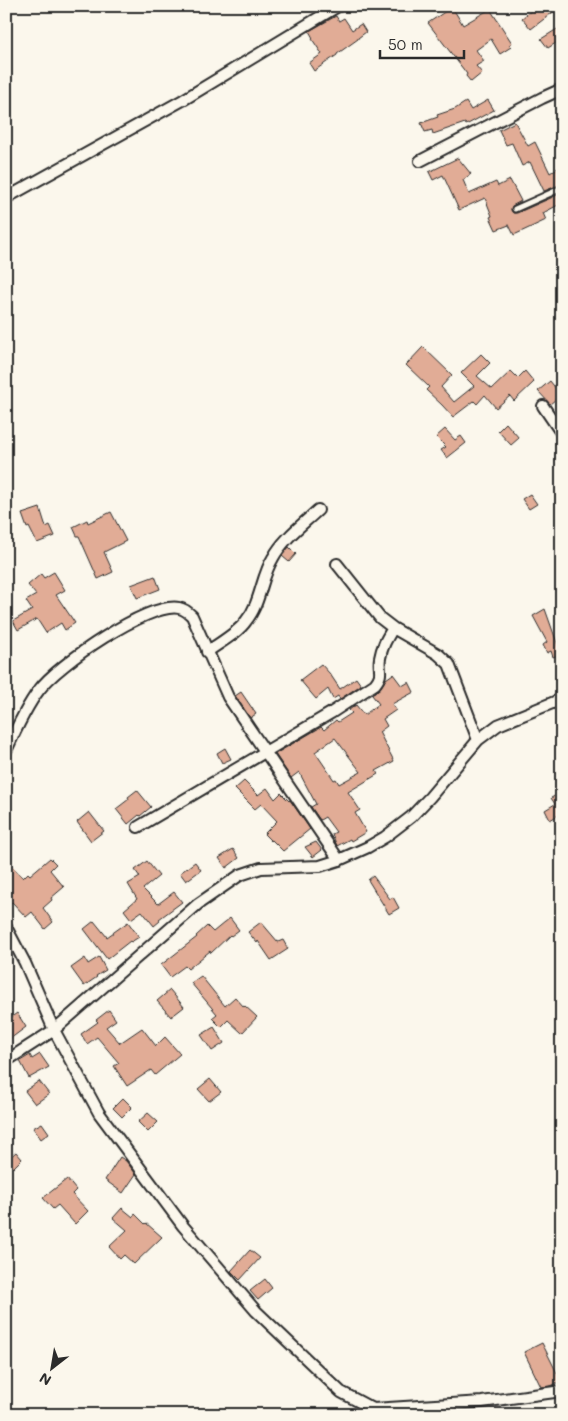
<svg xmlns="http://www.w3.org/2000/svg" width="568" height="1421" font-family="Mali,sans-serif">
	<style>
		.building { fill: #e1ac96; stroke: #2b2b2b; fill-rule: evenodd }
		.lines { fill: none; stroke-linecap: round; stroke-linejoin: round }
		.lane-casing { stroke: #2b2b2b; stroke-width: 9 }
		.street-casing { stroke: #2b2b2b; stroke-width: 14 }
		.lane { stroke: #fbf7ec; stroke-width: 5 }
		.street { stroke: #fbf7ec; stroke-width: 10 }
	</style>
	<rect width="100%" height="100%" fill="#fbf7ec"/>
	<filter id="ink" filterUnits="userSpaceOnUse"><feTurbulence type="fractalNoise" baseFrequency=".02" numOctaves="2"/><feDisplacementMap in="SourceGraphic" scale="10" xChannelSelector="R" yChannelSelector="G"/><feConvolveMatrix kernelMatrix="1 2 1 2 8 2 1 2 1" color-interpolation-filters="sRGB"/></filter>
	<g filter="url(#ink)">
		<!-- building -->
		<path class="building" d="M 537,6 L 561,6 L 531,29 L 522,18 Z
			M 452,7 L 463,25 L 490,9 L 512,43 L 509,45 L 511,47 L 500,54 L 491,39 L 476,50 L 484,61 L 476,66 L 482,73 L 471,82 L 466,76 L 467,74 L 428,23 Z
			M 336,16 L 339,21 L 344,18 L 352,30 L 361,24 L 366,32 L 358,38 L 358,39 L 337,54 L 337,55 L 314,71 L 309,63 L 322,54 L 312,39 L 313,38 L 309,31 Z
			M 562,26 L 562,39 L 548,48 L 541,39 Z
			M 488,100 L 494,110 L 466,125 L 465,123 L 433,134 L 432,130 L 425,132 L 421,123 L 438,117 L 437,115 L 455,109 L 466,102 L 471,110 Z
			M 515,122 L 528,146 L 535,142 L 550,173 L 562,165 L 562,184 L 544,191 L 530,162 L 522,166 L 512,143 L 506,145 L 499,130 Z
			M 458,158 L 471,174 L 463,180 L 469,194 L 496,182 L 498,186 L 510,180 L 521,201 L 512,206 L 511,210 L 513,213 L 517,213 L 562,193 L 562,203 L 543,213 L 546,220 L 514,235 L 509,225 L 496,230 L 490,217 L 492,216 L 485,198 L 459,210 L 443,175 L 433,180 L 429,172 Z
			M 423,347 L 452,375 L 441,387 L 454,402 L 474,386 L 461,373 L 481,354 L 490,363 L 477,376 L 492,389 L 511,371 L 518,378 L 525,371 L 534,382 L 514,401 L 510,396 L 496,408 L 485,395 L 477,404 L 474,401 L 453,417 L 442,405 L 426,390 L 429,387 L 406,365 Z
			M 550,381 L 561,395 L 550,404 L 538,391 Z
			M 506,423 L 519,438 L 511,445 L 498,431 Z
			M 445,429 L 455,440 L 461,436 L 466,443 L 447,458 L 441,450 L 446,447 L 436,437 Z
			M 530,494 L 537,504 L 529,509 L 522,499 Z
			M 40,508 L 46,527 L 50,525 L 55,536 L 37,543 L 29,527 L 27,528 L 22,514 Z
			M 111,512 L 126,541 L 104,552 L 113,572 L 98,579 L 79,536 L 77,536 L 73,527 L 87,520 L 88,523 Z
			M 289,547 L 296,554 L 289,562 L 282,556 Z
			M 54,572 L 65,590 L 56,595 L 75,623 L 65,630 L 61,623 L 46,633 L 37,619 L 18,630 L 13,621 L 32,610 L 26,601 L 36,595 L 28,585 L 41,574 L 44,578 Z
			M 155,576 L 160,589 L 137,598 L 131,585 Z
			M 545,609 L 561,654 L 553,657 L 551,651 L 547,653 L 543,645 L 547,642 L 533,616 Z
			M 321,664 L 330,674 L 340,689 L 356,678 L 361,685 L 340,699 L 338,696 L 333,699 L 328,689 L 316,699 L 300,680 Z
			M 393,674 L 402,686 L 409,682 L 414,692 L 392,704 L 396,710 L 383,719 L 387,726 L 379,732 L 394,761 L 376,771 L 378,774 L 348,792 L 360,810 L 355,813 L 366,832 L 351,841 L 350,839 L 337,846 L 332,834 L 336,832 L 325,817 L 320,820 L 311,807 L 316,804 L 299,772 L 291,778 L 275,754 L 321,727 L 324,730 L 336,720 L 338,722 L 352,713 L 349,710 L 356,705 L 364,715 L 379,704 L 372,695 L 380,688 L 386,679 ZM 335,738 L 361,772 L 339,784 L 336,779 L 334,780 L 315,752 Z
			M 241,692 L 256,714 L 250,718 L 235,696 Z
			M 225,748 L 231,759 L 222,763 L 217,753 Z
			M 244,781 L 258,795 L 267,788 L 275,799 L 281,793 L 289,801 L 290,800 L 310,829 L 283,851 L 272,840 L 271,841 L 264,834 L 277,821 L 261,804 L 255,809 L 235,789 Z
			M 137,790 L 151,807 L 140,816 L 139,815 L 128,824 L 116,809 L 129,799 L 128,797 Z
			M 562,792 L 562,816 L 560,814 L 550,820 L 545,810 L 555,804 L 551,798 Z
			M 89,812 L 104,831 L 91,841 L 77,822 Z
			M 316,842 L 322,850 L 313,857 L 305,847 Z
			M 233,849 L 239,858 L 226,868 L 219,858 Z
			M 50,858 L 56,864 L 50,870 L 64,887 L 51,898 L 52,900 L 43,908 L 53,922 L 45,929 L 32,912 L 26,917 L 12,902 L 6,907 L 6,871 L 12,866 L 23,878 L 28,873 L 30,875 Z
			M 147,861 L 159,876 L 143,889 L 158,904 L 174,892 L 182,902 L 159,919 L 160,921 L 154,926 L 142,911 L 131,919 L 124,910 L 137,899 L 128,884 L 140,877 L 135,870 Z
			M 195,862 L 201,870 L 186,881 L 180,873 Z
			M 373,876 L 390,899 L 393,897 L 399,908 L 389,914 L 368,880 Z
			M 230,918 L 239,930 L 231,936 L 230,935 L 211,953 L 210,951 L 188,969 L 185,966 L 170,977 L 161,965 L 197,937 L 196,936 L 207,926 L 213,932 Z
			M 94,921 L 107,937 L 128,922 L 139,937 L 131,942 L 130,941 L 107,959 L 84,929 Z
			M 261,922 L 278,942 L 283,940 L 288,949 L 271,960 L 258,941 L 257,943 L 248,932 Z
			M 99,957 L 106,970 L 96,976 L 97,977 L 84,986 L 71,968 L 85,958 L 88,964 Z
			M 201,976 L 225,1006 L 235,997 L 244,1007 L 245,1006 L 257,1017 L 242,1033 L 228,1020 L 221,1027 L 212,1018 L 217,1014 L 191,983 Z
			M 170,990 L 184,1007 L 171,1017 L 157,1001 Z
			M 109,1010 L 116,1020 L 106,1027 L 120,1043 L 142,1028 L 156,1046 L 165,1037 L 180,1054 L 155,1075 L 151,1070 L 127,1086 L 114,1066 L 119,1063 L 97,1037 L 87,1044 L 81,1034 L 98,1022 L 96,1020 Z
			M 17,1013 L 26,1027 L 6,1042 L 6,1021 Z
			M 214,1027 L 224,1043 L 212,1051 L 201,1035 Z
			M 40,1054 L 49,1067 L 29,1078 L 20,1061 L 30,1055 L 32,1059 Z
			M 210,1079 L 221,1092 L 209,1101 L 198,1089 Z
			M 39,1081 L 49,1094 L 35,1104 L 25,1091 Z
			M 123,1098 L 132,1107 L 122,1117 L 113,1108 Z
			M 148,1113 L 158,1122 L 148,1132 L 138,1122 Z
			M 42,1123 L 49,1133 L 41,1139 L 33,1128 Z
			M 16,1152 L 22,1159 L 13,1168 L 7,1160 Z
			M 120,1157 L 126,1161 L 136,1174 L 123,1193 L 105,1180 Z
			M 67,1179 L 76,1190 L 72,1194 L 88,1211 L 75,1224 L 58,1205 L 53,1209 L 43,1198 Z
			M 122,1208 L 133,1217 L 135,1214 L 145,1224 L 146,1223 L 162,1237 L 134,1264 L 124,1255 L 120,1259 L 109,1247 L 127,1230 L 113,1218 Z
			M 250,1250 L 260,1258 L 240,1280 L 231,1271 Z
			M 265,1279 L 272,1288 L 258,1300 L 250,1291 Z
			M 542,1343 L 561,1381 L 551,1386 L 541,1387 L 524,1352 Z"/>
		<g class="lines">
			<!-- lane casing -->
			<g class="lane-casing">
				<path id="lane" d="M 515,209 L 562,188"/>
			</g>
			<!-- street casing -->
			<g class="street-casing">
				<path id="street" d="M 420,161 L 542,98 L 562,89
					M 6,198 L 183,100 L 338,6
					M 543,406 L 562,434
					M 337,564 L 380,618 L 393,628 L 438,654 L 449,664 L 478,740
					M 207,652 C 219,643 238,633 246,621 C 261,603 261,577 273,558 C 283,539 302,525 318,510
					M 6,751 C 15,731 26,707 39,690 C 57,665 148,602 179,608 C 184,609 188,612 192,616 L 228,697 L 339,860
					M 138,827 L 331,713 L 375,684 C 384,673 378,670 380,658 C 382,646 387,638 393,628
					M 6,927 L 25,963 L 54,1030 L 99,1113 L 183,1226 L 256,1311 L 341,1392 L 373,1409 L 482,1402 L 562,1391
					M 6,1061 L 54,1030 L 198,904 L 240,875 L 261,868 L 320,866 L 339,860 L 368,847 L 385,837 L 411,817 L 430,797 L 478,740 L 498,725 L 562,699"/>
			</g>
			<!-- lane -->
			<use href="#lane" class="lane"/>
			<!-- street -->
			<use href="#street" class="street"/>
		</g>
	</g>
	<!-- margin -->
	<rect width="568" height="1421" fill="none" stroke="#fbf7ec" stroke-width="25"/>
	<rect x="12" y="12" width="543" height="1396" fill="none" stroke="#2b2b2b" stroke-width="2" filter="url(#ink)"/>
	<!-- north arrow -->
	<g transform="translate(52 1368) rotate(211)" stroke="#fbf7ec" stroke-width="4" paint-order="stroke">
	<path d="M0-4L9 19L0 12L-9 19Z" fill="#2b2b2b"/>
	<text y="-8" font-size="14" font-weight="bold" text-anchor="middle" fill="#2b2b2b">N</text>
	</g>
	<!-- scale -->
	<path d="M380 50v8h84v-8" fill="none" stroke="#2b2b2b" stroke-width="2.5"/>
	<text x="388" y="50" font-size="15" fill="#2b2b2b" stroke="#fbf7ec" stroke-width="4" paint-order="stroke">50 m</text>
</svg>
